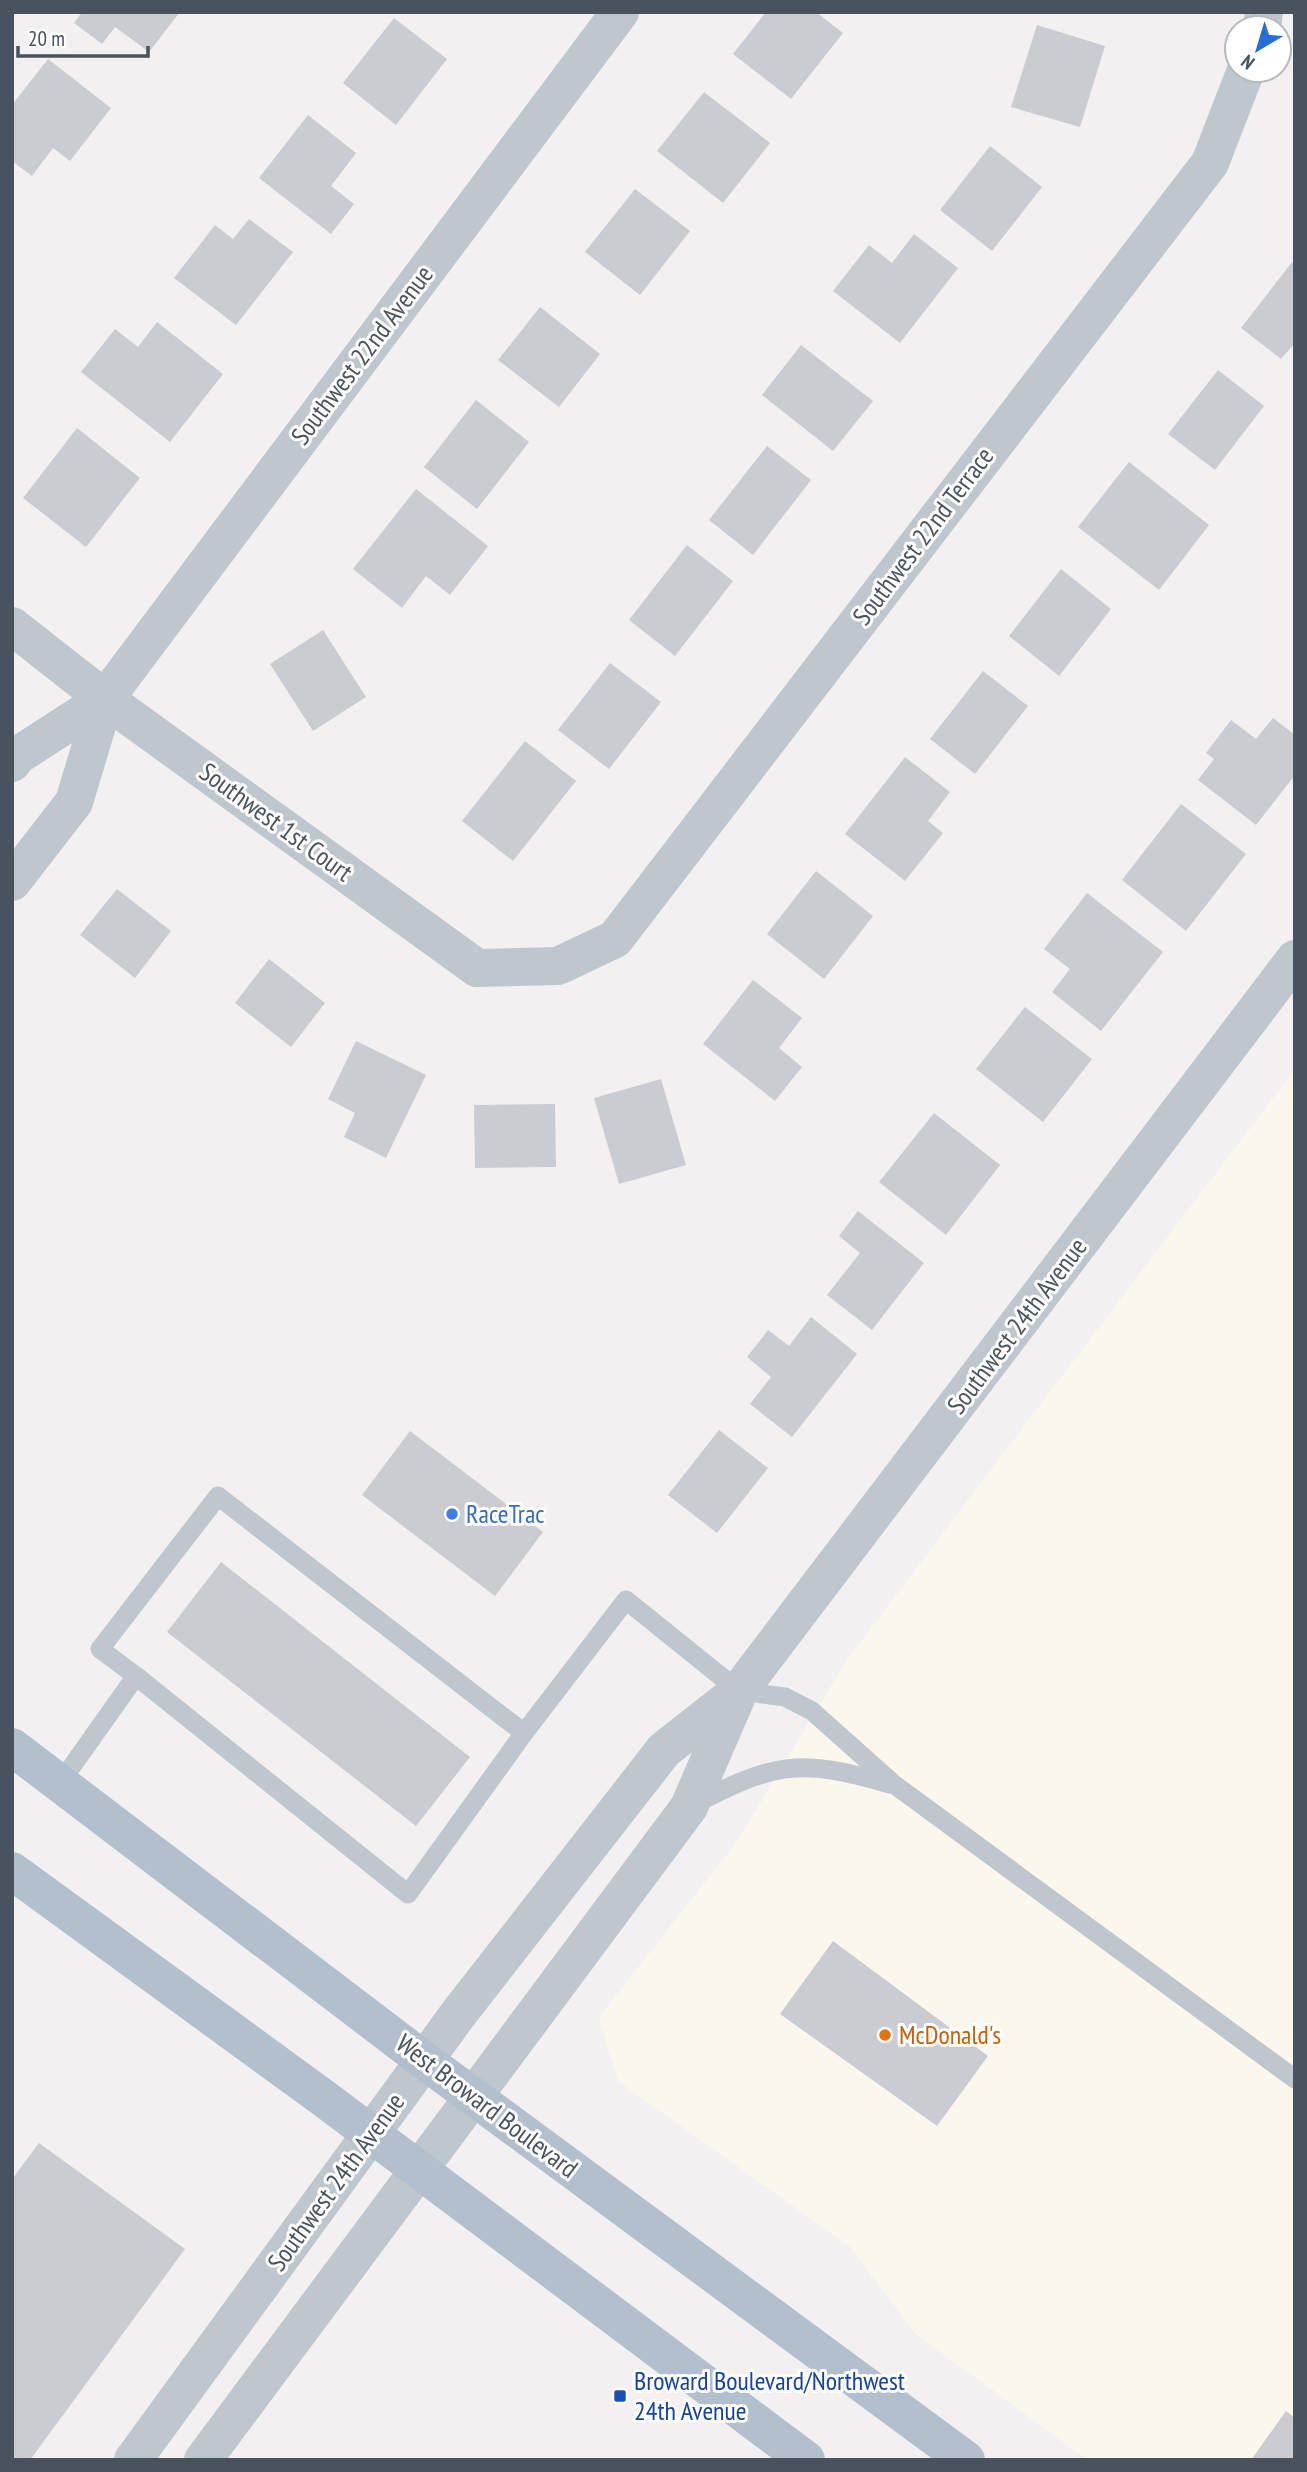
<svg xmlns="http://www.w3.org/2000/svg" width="1307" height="2472" font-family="'PT Sans Narrow',sans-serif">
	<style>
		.commercial { fill: #fbf7ec }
		.building { fill: #caccd2 }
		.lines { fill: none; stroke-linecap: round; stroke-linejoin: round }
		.service { stroke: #bfc7ce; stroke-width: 19 }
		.minor { stroke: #bfc7ce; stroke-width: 38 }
		.primary { stroke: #b2bfcd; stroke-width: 38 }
		.shop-dot { fill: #3f7fe0; stroke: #fff; stroke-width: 2.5 }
		.food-dot { fill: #e8710a; stroke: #fff; stroke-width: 2.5 }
		.transit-dot { fill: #1a4fb4; stroke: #fff; stroke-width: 2.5 }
		.labels { text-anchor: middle; stroke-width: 6; stroke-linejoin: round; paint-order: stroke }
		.street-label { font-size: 26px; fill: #49535d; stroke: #fff }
		.shop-label { font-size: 26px; fill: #366cbe; stroke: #fff; text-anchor: start }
		.food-label { font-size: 26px; fill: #c56008; stroke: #fff; text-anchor: start }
		.transit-label { font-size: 26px; fill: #164399; stroke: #fff; text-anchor: start }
	</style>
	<rect width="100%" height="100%" fill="#f2f0f0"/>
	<!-- commercial -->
	<path class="commercial" d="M 1295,1069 L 1295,2460 L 1088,2460 L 916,2334 L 850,2247 L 618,2081 L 599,2017 L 736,1843 L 846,1661 Z"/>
	<!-- building -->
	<path class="building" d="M 82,12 L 180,12 L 149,52 L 115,27 L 102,44 L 74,23 Z
		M 766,12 L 816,12 L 843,33 L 791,99 L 733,54 Z
		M 394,18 L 447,59 L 396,125 L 343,83 Z
		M 1037,25 L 1105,46 L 1080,127 L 1011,107 Z
		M 48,59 L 111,108 L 70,161 L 53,148 L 32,176 L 12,161 L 12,105 Z
		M 704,92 L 770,143 L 723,203 L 657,151 Z
		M 308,115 L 356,153 L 331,186 L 354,204 L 331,234 L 259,178 Z
		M 990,146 L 1042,187 L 992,251 L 940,210 Z
		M 635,189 L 690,231 L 640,295 L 585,252 Z
		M 249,219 L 293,252 L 236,325 L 174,278 L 215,225 L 233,239 Z
		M 914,234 L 958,268 L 900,343 L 833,291 L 869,245 L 892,263 Z
		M 1292,262 L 1295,264 L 1295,343 L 1281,359 L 1241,328 Z
		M 540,307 L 600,354 L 559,407 L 498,360 Z
		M 157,322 L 223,374 L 170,442 L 81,372 L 115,329 L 138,347 Z
		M 801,345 L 873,401 L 833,451 L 762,395 Z
		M 1218,370 L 1264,406 L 1215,470 L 1168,434 Z
		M 476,400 L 529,442 L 477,509 L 424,467 Z
		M 77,428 L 140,478 L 86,547 L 23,498 Z
		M 767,446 L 811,480 L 753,555 L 709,520 Z
		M 1129,462 L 1209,525 L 1159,590 L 1078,527 Z
		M 416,489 L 488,546 L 450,595 L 426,576 L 402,608 L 353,569 Z
		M 687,545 L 733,581 L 675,656 L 629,620 Z
		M 1061,569 L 1111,609 L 1059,676 L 1009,636 Z
		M 323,630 L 366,697 L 313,731 L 270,664 Z
		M 610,663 L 661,702 L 609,769 L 558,730 Z
		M 983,671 L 1028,706 L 975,774 L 930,739 Z
		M 1273,718 L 1295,735 L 1295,775 L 1256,825 L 1198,780 L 1214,759 L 1206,753 L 1231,720 L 1256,739 Z
		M 525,741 L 576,781 L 513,861 L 462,821 Z
		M 905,757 L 950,792 L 928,821 L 943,833 L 905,881 L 845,834 Z
		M 1181,804 L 1246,854 L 1186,931 L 1122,880 Z
		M 816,871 L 873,916 L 824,979 L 767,934 Z
		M 117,889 L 171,931 L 135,978 L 80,935 Z
		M 1087,893 L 1163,952 L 1101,1031 L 1052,992 L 1070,969 L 1044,949 Z
		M 269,959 L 325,1003 L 291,1047 L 235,1003 Z
		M 753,980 L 802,1018 L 779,1048 L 802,1067 L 775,1101 L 703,1044 Z
		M 1025,1007 L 1092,1059 L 1043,1122 L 976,1069 Z
		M 356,1041 L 426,1075 L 386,1158 L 344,1137 L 355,1113 L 328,1099 Z
		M 661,1079 L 686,1165 L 619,1184 L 594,1098 Z
		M 555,1104 L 556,1167 L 475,1168 L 474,1105 Z
		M 934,1113 L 1000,1165 L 946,1235 L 879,1182 Z
		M 858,1211 L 924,1263 L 872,1330 L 827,1295 L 860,1253 L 839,1236 Z
		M 811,1317 L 857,1354 L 792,1437 L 750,1404 L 771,1377 L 747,1357 L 768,1330 L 789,1346 Z
		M 719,1430 L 768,1468 L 717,1533 L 668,1495 Z
		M 410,1431 L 543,1532 L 495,1596 L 362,1495 Z
		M 221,1562 L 470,1757 L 416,1826 L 167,1632 Z
		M 833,1941 L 988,2056 L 937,2126 L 780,2014 Z
		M 39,2143 L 185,2249 L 30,2460 L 12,2460 L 12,2179 Z
		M 1286,2411 L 1295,2418 L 1295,2460 L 1251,2460 Z"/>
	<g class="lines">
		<!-- service -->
		<path class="service" d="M 136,1676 L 100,1649 L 218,1496 L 524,1733
			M 60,1783 L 136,1676 L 408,1894 L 524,1733 L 626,1600 L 739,1691 L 785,1697 L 812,1711 L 895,1785 L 1295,2079
			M 693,1805 C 775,1762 800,1758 890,1784"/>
		<!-- minor -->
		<path class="minor" d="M 1262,28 L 1264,12
			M 12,626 L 105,699 L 477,968 L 558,966 L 615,939 L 1210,163 L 1246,70
			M 12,763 L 17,756 L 105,699 L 620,12
			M 12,882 L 74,802 L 105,699
			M 133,2460 L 459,2013 L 664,1750 L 739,1691 L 1295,959
			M 203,2460 L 689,1807 L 737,1696"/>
		<!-- primary -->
		<path class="primary" d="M 12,1747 L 425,2061 L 966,2460
			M 12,1871 L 322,2097 L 806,2460"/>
	</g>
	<!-- markers -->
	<circle class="shop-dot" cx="452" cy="1514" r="7"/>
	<circle class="food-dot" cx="885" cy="2035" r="7"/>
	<rect class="transit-dot" x="613" y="2389" width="14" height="14" rx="3.5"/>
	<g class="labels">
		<!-- street labels -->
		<g class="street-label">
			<text transform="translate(362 355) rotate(-53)" y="9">Southwest 22nd Avenue</text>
			<text transform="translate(923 536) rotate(-53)" y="9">Southwest 22nd Terrace</text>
			<text transform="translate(276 822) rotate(36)" y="9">Southwest 1st Court</text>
			<text transform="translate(1017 1326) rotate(-53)" y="9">Southwest 24th Avenue</text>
			<text transform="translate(487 2106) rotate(37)" y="9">West Broward Boulevard</text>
			<text transform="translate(336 2182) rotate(-54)" y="9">Southwest 24th Avenue</text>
		</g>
		<!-- shop labels -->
		<g class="shop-label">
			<text x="466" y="1523">RaceTrac</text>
		</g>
		<!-- food labels -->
		<g class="food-label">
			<text x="899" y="2044">McDonald's</text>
		</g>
		<!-- transit labels -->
		<g class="transit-label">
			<text x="634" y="2390">Broward Boulevard/Northwest<tspan x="634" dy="30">24th Avenue</tspan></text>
		</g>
	</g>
	<!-- border -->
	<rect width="1307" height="2472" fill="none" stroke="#49535d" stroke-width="28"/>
	<!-- north arrow -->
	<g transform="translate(1258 49) rotate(218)"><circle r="33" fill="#ffffff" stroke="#b6babe" stroke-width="2"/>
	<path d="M0-5L12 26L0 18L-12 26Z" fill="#256dd8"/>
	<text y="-10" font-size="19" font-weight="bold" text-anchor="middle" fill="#49535d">N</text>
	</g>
	<!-- scale -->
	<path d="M18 46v10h130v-10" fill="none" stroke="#49535d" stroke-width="3.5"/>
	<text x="28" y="46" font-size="21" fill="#49535d" stroke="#ffffff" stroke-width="5" paint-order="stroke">20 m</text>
</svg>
